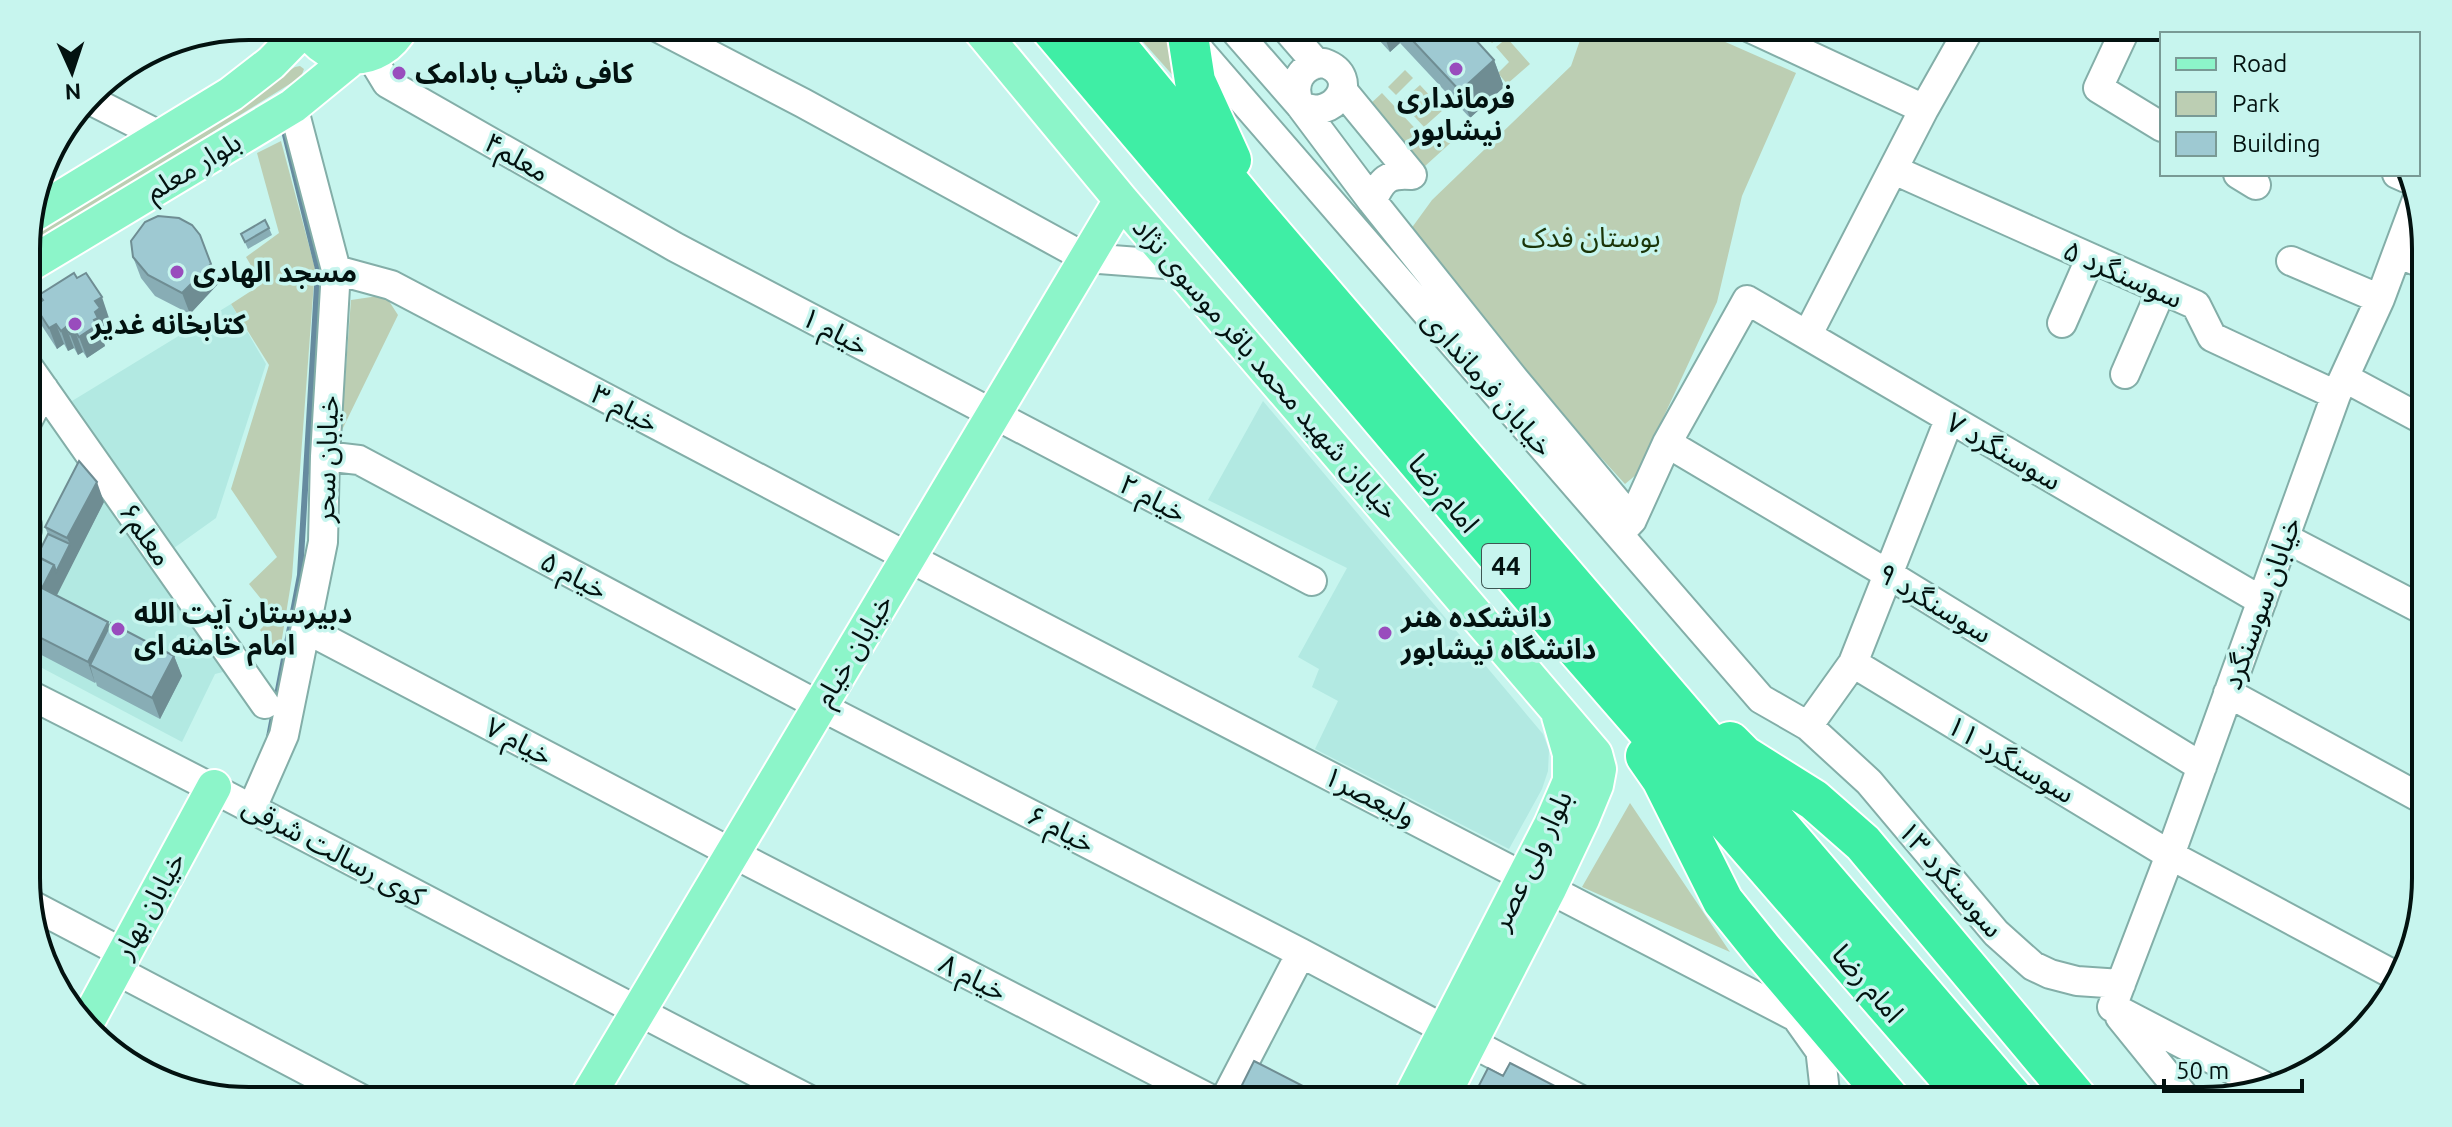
<svg xmlns="http://www.w3.org/2000/svg" width="2452" height="1127" font-family="Ubuntu,'Noto Sans Arabic',sans-serif">
	<style>
		.built { fill: #b2e9e2 }
		.green { fill: #bcceb3 }
		.lines { fill: none; stroke-linecap: round; stroke-linejoin: round }
		.stream { stroke: #668b9f; stroke-width: 6 }
		.minor-casing { stroke: #83aea8; stroke-width: 32 }
		.major-casing { stroke: #fff; stroke-width: 38 }
		.highway-casing { stroke: #fff; stroke-width: 44 }
		.minor { stroke: #fff; stroke-width: 28 }
		.major { stroke: #8cf5c9; stroke-width: 34 }
		.highway { stroke: #3feea5; stroke-width: 40 }
		.wall { fill: #88adb5 }
		.shaded-wall { fill: #6f8d93 }
		.building { fill: #9ec9d2; stroke: #6f8d93; stroke-width: 2 }
		.poi-dot { fill: #994cbd; stroke: #c7f5ee; stroke-width: 3 }
		.labels { text-anchor: middle; stroke-width: 7; stroke-linejoin: round; paint-order: stroke }
		.shield { fill: #c7f5ee; stroke: #3e5653; stroke-width: 2 }
		.shield-label { font-size: 26px; font-weight: bold; fill: #031210 }
		.poi-label { font-size: 28px; font-weight: bold; fill: #031210; stroke: #c7f5ee; text-anchor: start }
		.street-label { font-size: 28px; fill: #031210; stroke: #c7f5ee }
		.park-label { font-size: 28px; fill: #1b3509; stroke: #c7f5ee }
		.rim { fill: none; stroke: #031210; stroke-width: 4 }
	</style>
	<rect width="100%" height="100%" fill="#c7f5ee"/>
	<!-- built -->
	<path class="built" d="M 231,304 L 266,364 L 216,518 L 174,548 L 72,401 Z
		M 1263,401 L 1543,734 L 1549,750 L 1548,771 L 1542,789 L 1509,849 L 1315,749 L 1338,701 L 1312,687 L 1319,669 L 1298,657 L 1347,568 L 1208,500 Z
		M 104,502 L 227,671 L 215,674 L 182,742 L 27,660 L 27,653 Z"/>
	<!-- green -->
	<path class="green" d="M 321,26 L 382,26 C 357,49 347,41 321,26 Z
		M 1129,26 L 1159,26 L 1174,40 L 1184,88 Z
		M 1453,26 L 1496,26 L 1502,33 L 1492,43 L 1480,30 L 1467,42 Z
		M 1585,26 L 1689,26 L 1796,73 L 1742,196 L 1717,302 L 1637,474 L 1625,484 L 1573,427 L 1408,233 L 1432,200 L 1571,66 Z
		M 1507,38 L 1530,64 L 1507,84 L 1498,73 L 1509,62 L 1496,47 Z
		M 300,66 L 304,69 L 301,77 L 27,248 L 27,235 L 295,67 Z
		M 1405,70 L 1413,78 L 1396,95 L 1388,87 Z
		M 1420,85 L 1443,110 L 1424,127 L 1401,102 Z
		M 1382,93 L 1425,139 L 1444,123 L 1457,137 L 1424,167 L 1368,106 Z
		M 281,141 L 315,268 L 292,577 L 279,657 L 260,630 L 274,615 L 249,584 L 277,557 L 231,489 L 269,365 L 231,304 L 262,284 L 246,257 L 279,233 L 257,153 Z
		M 385,295 L 398,315 L 341,432 L 351,300 Z
		M 1630,803 L 1730,952 L 1582,887 Z"/>
	<g class="lines">
		<!-- stream -->
		<path class="stream" d="M 269,737 L 300,575 L 318,269 L 285,135"/>
		<!-- minor casing -->
		<g class="minor-casing">
			<path id="minor" d="M 655,26 L 803,103 L 1086,258 L 1178,265
				M 1231,26 L 1300,105 L 1372,201 L 1515,380 L 1632,520
				M 1284,26 L 1317,64
				M 1746,26 L 1924,109
				M 2127,26 L 2098,88 L 2162,127
				M 1187,36 L 1761,699 L 1808,726 L 1869,782 L 1996,933 L 2033,966 L 2050,974 L 2077,981 L 2121,984
				M 370,55 L 387,83 L 675,247 L 1312,581
				M 1324,63 C 1364,77 1333,124 1300,105 C 1290,84 1301,64 1324,63 Z
				M 1343,91 L 1412,175 C 1387,173 1382,180 1372,201
				M 88,99 L 161,136
				M 1894,170 L 2196,305 L 2212,337 L 2336,395
				M 2238,174 L 2256,185
				M 2397,174 L 2406,178
				M 2397,253 L 2424,264
				M 2291,261 L 2380,299
				M 336,270 L 391,285 L 908,557 L 1524,877
				M 2062,323 L 2090,259
				M 1808,334 L 1924,109 L 1971,26
				M 27,365 L 265,704
				M 2125,374 L 2161,291
				M 2345,378 L 2425,421
				M 27,422 L 44,389
				M 1667,443 L 1888,574 L 2202,767
				M 325,456 L 359,460 L 820,706 L 1301,953 L 1446,1030
				M 27,525 L 27,530
				M 1619,534 L 1632,520 L 1667,443 L 1747,300 L 2262,601
				M 2285,538 L 2425,611
				M 306,629 L 732,853 L 1214,1101
				M 1853,663 L 2170,855 L 2398,977
				M 2228,693 L 2426,801
				M 28,694 C 291,826 550,967 812,1101
				M 1808,726 L 1853,663 L 1949,420
				M 252,808 L 284,735 L 323,542 L 325,456 L 336,270 L 293,106
				M 1549,889 L 1796,1017 L 1823,1055
				M 28,903 L 123,953
				M 114,969 L 365,1101
				M 2112,1007 L 2170,855 L 2336,395 L 2380,299 L 2416,202
				M 2112,1007 L 2262,1085
				M 2120,1017 L 2188,1101
				M 1819,1039 L 1826,1101
				M 1470,1042 L 1583,1101
				M 1224,1101 L 1301,953"/>
		</g>
		<!-- major casing -->
		<g class="major-casing">
			<path id="major" d="M 305,26 C 328,66 379,68 402,26
				M 977,26 L 1121,200 L 1595,754 L 1599,769 L 1596,785 L 1582,819 L 1549,889 L 1440,1101
				M 31,216 L 231,94 L 271,63 L 305,28
				M 27,266 L 293,106 L 353,57
				M 86,1024 L 214,787
				M 585,1101 L 1121,200
				M 1409,1101 L 1551,825 L 1570,781 L 1570,754 L 1559,716"/>
		</g>
		<!-- highway casing -->
		<g class="highway-casing">
			<path id="highway" d="M 1049,26 L 1571,642 L 1970,1101
				M 1100,26 L 1253,212 L 2015,1101
				M 1188,36 L 1195,81 L 1231,160
				M 1730,742 L 1744,756 L 1814,800 L 1863,843 L 2079,1101
				M 1646,756 L 1662,779 L 1723,901 L 1764,952 L 1891,1101"/>
		</g>
		<!-- minor -->
		<use href="#minor" class="minor"/>
		<!-- major -->
		<use href="#major" class="major"/>
		<!-- highway -->
		<use href="#highway" class="highway"/>
	</g>
	<!-- wall -->
	<path class="wall" d="M 1366,26 L 1463,26 L 1494,60 L 1504,87 L 1470,118 L 1400,43 L 1390,52 Z
		M 269,228 L 272,235 L 248,249 L 241,234 Z
		M 133,257 L 218,284 L 190,314 L 155,296 L 141,278 Z
		M 39,295 L 109,318 L 104,321 L 107,329 L 103,331 L 106,338 L 103,340 L 105,346 L 87,358 L 83,352 L 78,355 L 74,348 L 68,351 L 64,344 L 57,349 L 42,326 L 35,306 L 42,301 Z
		M 104,502 L 56,595 L 108,622 L 109,626 L 174,656 L 182,676 L 160,719 L 97,686 L 96,682 L 95,683 L 30,649 L 27,653 L 27,564 L 37,556 L 48,534 L 45,527 Z"/>
	<!-- shaded-wall -->
	<path class="shaded-wall" d="M 1381,26 L 1394,26 L 1400,43 L 1390,52 Z
		M 1494,60 L 1504,87 L 1470,118 L 1460,91 Z
		M 211,264 L 218,284 L 190,314 L 182,293 Z
		M 102,297 L 109,318 L 104,321 L 107,329 L 103,331 L 106,338 L 103,340 L 105,346 L 87,358 L 79,337 L 94,320 L 95,301 Z
		M 56,324 L 64,344 L 57,349 L 49,328 Z
		M 66,327 L 74,348 L 68,351 L 61,331 Z
		M 75,331 L 83,352 L 78,355 L 70,334 Z
		M 97,482 L 104,502 L 50,609 L 42,588 L 54,565 L 70,544 L 67,538 Z
		M 108,622 L 115,643 L 90,665 L 95,683 L 88,662 Z
		M 174,656 L 182,676 L 160,719 L 152,698 Z"/>
	<!-- building -->
	<path class="building" d="M 1399,26 L 1463,26 L 1494,60 L 1460,91 Z
		M 158,216 L 179,218 L 192,225 L 200,235 L 211,264 L 182,293 L 148,275 L 133,257 L 131,241 L 145,222 Z
		M 265,220 L 269,228 L 245,242 L 241,234 Z
		M 74,273 L 77,278 L 86,273 L 102,297 L 95,301 L 100,308 L 95,312 L 98,318 L 94,320 L 97,325 L 79,337 L 75,331 L 70,334 L 66,327 L 61,331 L 56,324 L 49,328 L 35,306 L 43,300 L 39,295 Z
		M 79,461 L 97,482 L 67,538 L 45,527 Z
		M 48,534 L 70,544 L 56,572 L 54,565 L 37,556 Z
		M 32,554 L 54,565 L 42,588 L 108,622 L 88,662 L 27,631 L 27,564 Z
		M 111,623 L 174,656 L 152,698 L 90,665 Z
		M 1254,1061 L 1332,1101 L 1239,1101 L 1235,1099 Z
		M 1510,1063 L 1576,1097 L 1574,1101 L 1471,1101 L 1488,1068 L 1503,1076 Z"/>
	<!-- markers -->
	<g class="poi-dot">
		<circle cx="1456" cy="69" r="8"/>
		<circle cx="399" cy="73" r="8"/>
		<circle cx="177" cy="272" r="8"/>
		<circle cx="75" cy="324" r="8"/>
		<circle cx="118" cy="629" r="8"/>
		<circle cx="1385" cy="633" r="8"/>
	</g>
	<g class="labels">
		<!-- shield labels -->
		<rect class="shield" x="1482" y="544" width="48" height="44" rx="6"/>
		<g class="shield-label">
			<text x="1506" y="575">44</text>
		</g>
		<!-- poi labels -->
		<g class="poi-label">
			<text x="415" y="83">کافی شاپ بادامک</text>
			<text x="1456" y="108" text-anchor="middle">فرمانداری<tspan x="1456" dy="32">نیشابور</tspan></text>
			<text x="193" y="282">مسجد الهادی</text>
			<text x="91" y="334">کتابخانه غدیر</text>
			<text x="134" y="623">دبیرستان آیت الله<tspan x="134" dy="32">امام خامنه ای</tspan></text>
			<text x="1401" y="627">دانشکده هنر<tspan x="1401" dy="32">دانشگاه نیشابور</tspan></text>
		</g>
		<!-- street labels -->
		<g class="street-label">
			<text transform="translate(517 157) rotate(30)" y="10">معلم۴</text>
			<text transform="translate(193 166) rotate(-31)" y="10">بلوار معلم</text>
			<text transform="translate(2123 274) rotate(24)" y="10">سوسنگرد ۵</text>
			<text transform="translate(835 331) rotate(28)" y="10">خیام ۱</text>
			<text transform="translate(1266 368) rotate(49)" y="10">خیابان شهید محمد باقر موسوی نژاد</text>
			<text transform="translate(1488 383) rotate(49)" y="10">خیابان فرمانداری</text>
			<text transform="translate(625 408) rotate(28)" y="10">خیام ۳</text>
			<text transform="translate(2004 451) rotate(30)" y="10">سوسنگرد ۷</text>
			<text transform="translate(326 459) rotate(-88)" y="10">خیابان سحر</text>
			<text transform="translate(1444 493) rotate(50)" y="10">امام رضا</text>
			<text transform="translate(1153 498) rotate(28)" y="10">خیام ۲</text>
			<text transform="translate(146 534) rotate(55)" y="10">معلم۶</text>
			<text transform="translate(574 575) rotate(28)" y="10">خیام ۵</text>
			<text transform="translate(1935 603) rotate(31)" y="10">سوسنگرد ۹</text>
			<text transform="translate(2261 603) rotate(-70)" y="10">خیابان سوسنگرد</text>
			<text transform="translate(853 650) rotate(-59)" y="10">خیابان خیام</text>
			<text transform="translate(519 741) rotate(28)" y="10">خیام ۷</text>
			<text transform="translate(2011 759) rotate(31)" y="10">سوسنگرد ۱۱</text>
			<text transform="translate(1370 796) rotate(27)" y="10">ولیعصر۱</text>
			<text transform="translate(1061 829) rotate(27)" y="10">خیام ۶</text>
			<text transform="translate(334 851) rotate(28)" y="10">کوی رسالت شرقی</text>
			<text transform="translate(1531 860) rotate(-64)" y="10">بلوار ولی عصر</text>
			<text transform="translate(1951 879) rotate(49)" y="10">سوسنگرد ۱۳</text>
			<text transform="translate(149 905) rotate(-61)" y="10">خیابان بهار</text>
			<text transform="translate(973 977) rotate(27)" y="10">خیام ۸</text>
			<text transform="translate(1868 983) rotate(49)" y="10">امام رضا</text>
		</g>
		<!-- park labels -->
		<g class="park-label">
			<text x="1591" y="247">بوستان فدک</text>
		</g>
	</g>
	<!-- crop -->
	<path d="M0 0H2452V1127H0ZM249 40H2203A209 209 0 0 1 2412 249V878A209 209 0 0 1 2203 1087H249A209 209 0 0 1 40 878V249A209 209 0 0 1 249 40Z" fill="#c7f5ee" fill-rule="evenodd"/>
	<path class="rim" d="M249 40H2203A209 209 0 0 1 2412 249V878A209 209 0 0 1 2203 1087H249A209 209 0 0 1 40 878V249A209 209 0 0 1 249 40Z"/>
	<!-- legend -->
	<rect x="2160" y="32" width="260" height="144" fill="#c7f5ee" stroke="#799a95" stroke-width="2"/>
	<rect x="2176" y="58" width="40" height="12" fill="#8cf5c9" stroke="#799a95" stroke-width="2"/>
	<text x="2232" y="72" font-size="24" fill="#031210">Road</text>
	<rect x="2176" y="92" width="40" height="24" fill="#bcceb3" stroke="#799a95" stroke-width="2"/>
	<text x="2232" y="112" font-size="24" fill="#031210">Park</text>
	<rect x="2176" y="132" width="40" height="24" fill="#9ec9d2" stroke="#799a95" stroke-width="2"/>
	<text x="2232" y="152" font-size="24" fill="#031210">Building</text>
	<!-- north arrow -->
	<g transform="translate(72 72) rotate(177)" stroke="#c7f5ee" stroke-width="6" paint-order="stroke">
	<path d="M0-6L14 30L0 20L-14 30Z" fill="#031210"/>
	<text y="-12" font-size="22" font-weight="bold" text-anchor="middle" fill="#031210">N</text>
	</g>
	<!-- scale -->
	<path d="M2164 1079v12h138v-12" fill="none" stroke="#031210" stroke-width="4"/>
	<text x="2176" y="1079" font-size="24" fill="#031210" stroke="#c7f5ee" stroke-width="6" paint-order="stroke">50 m</text>
</svg>
